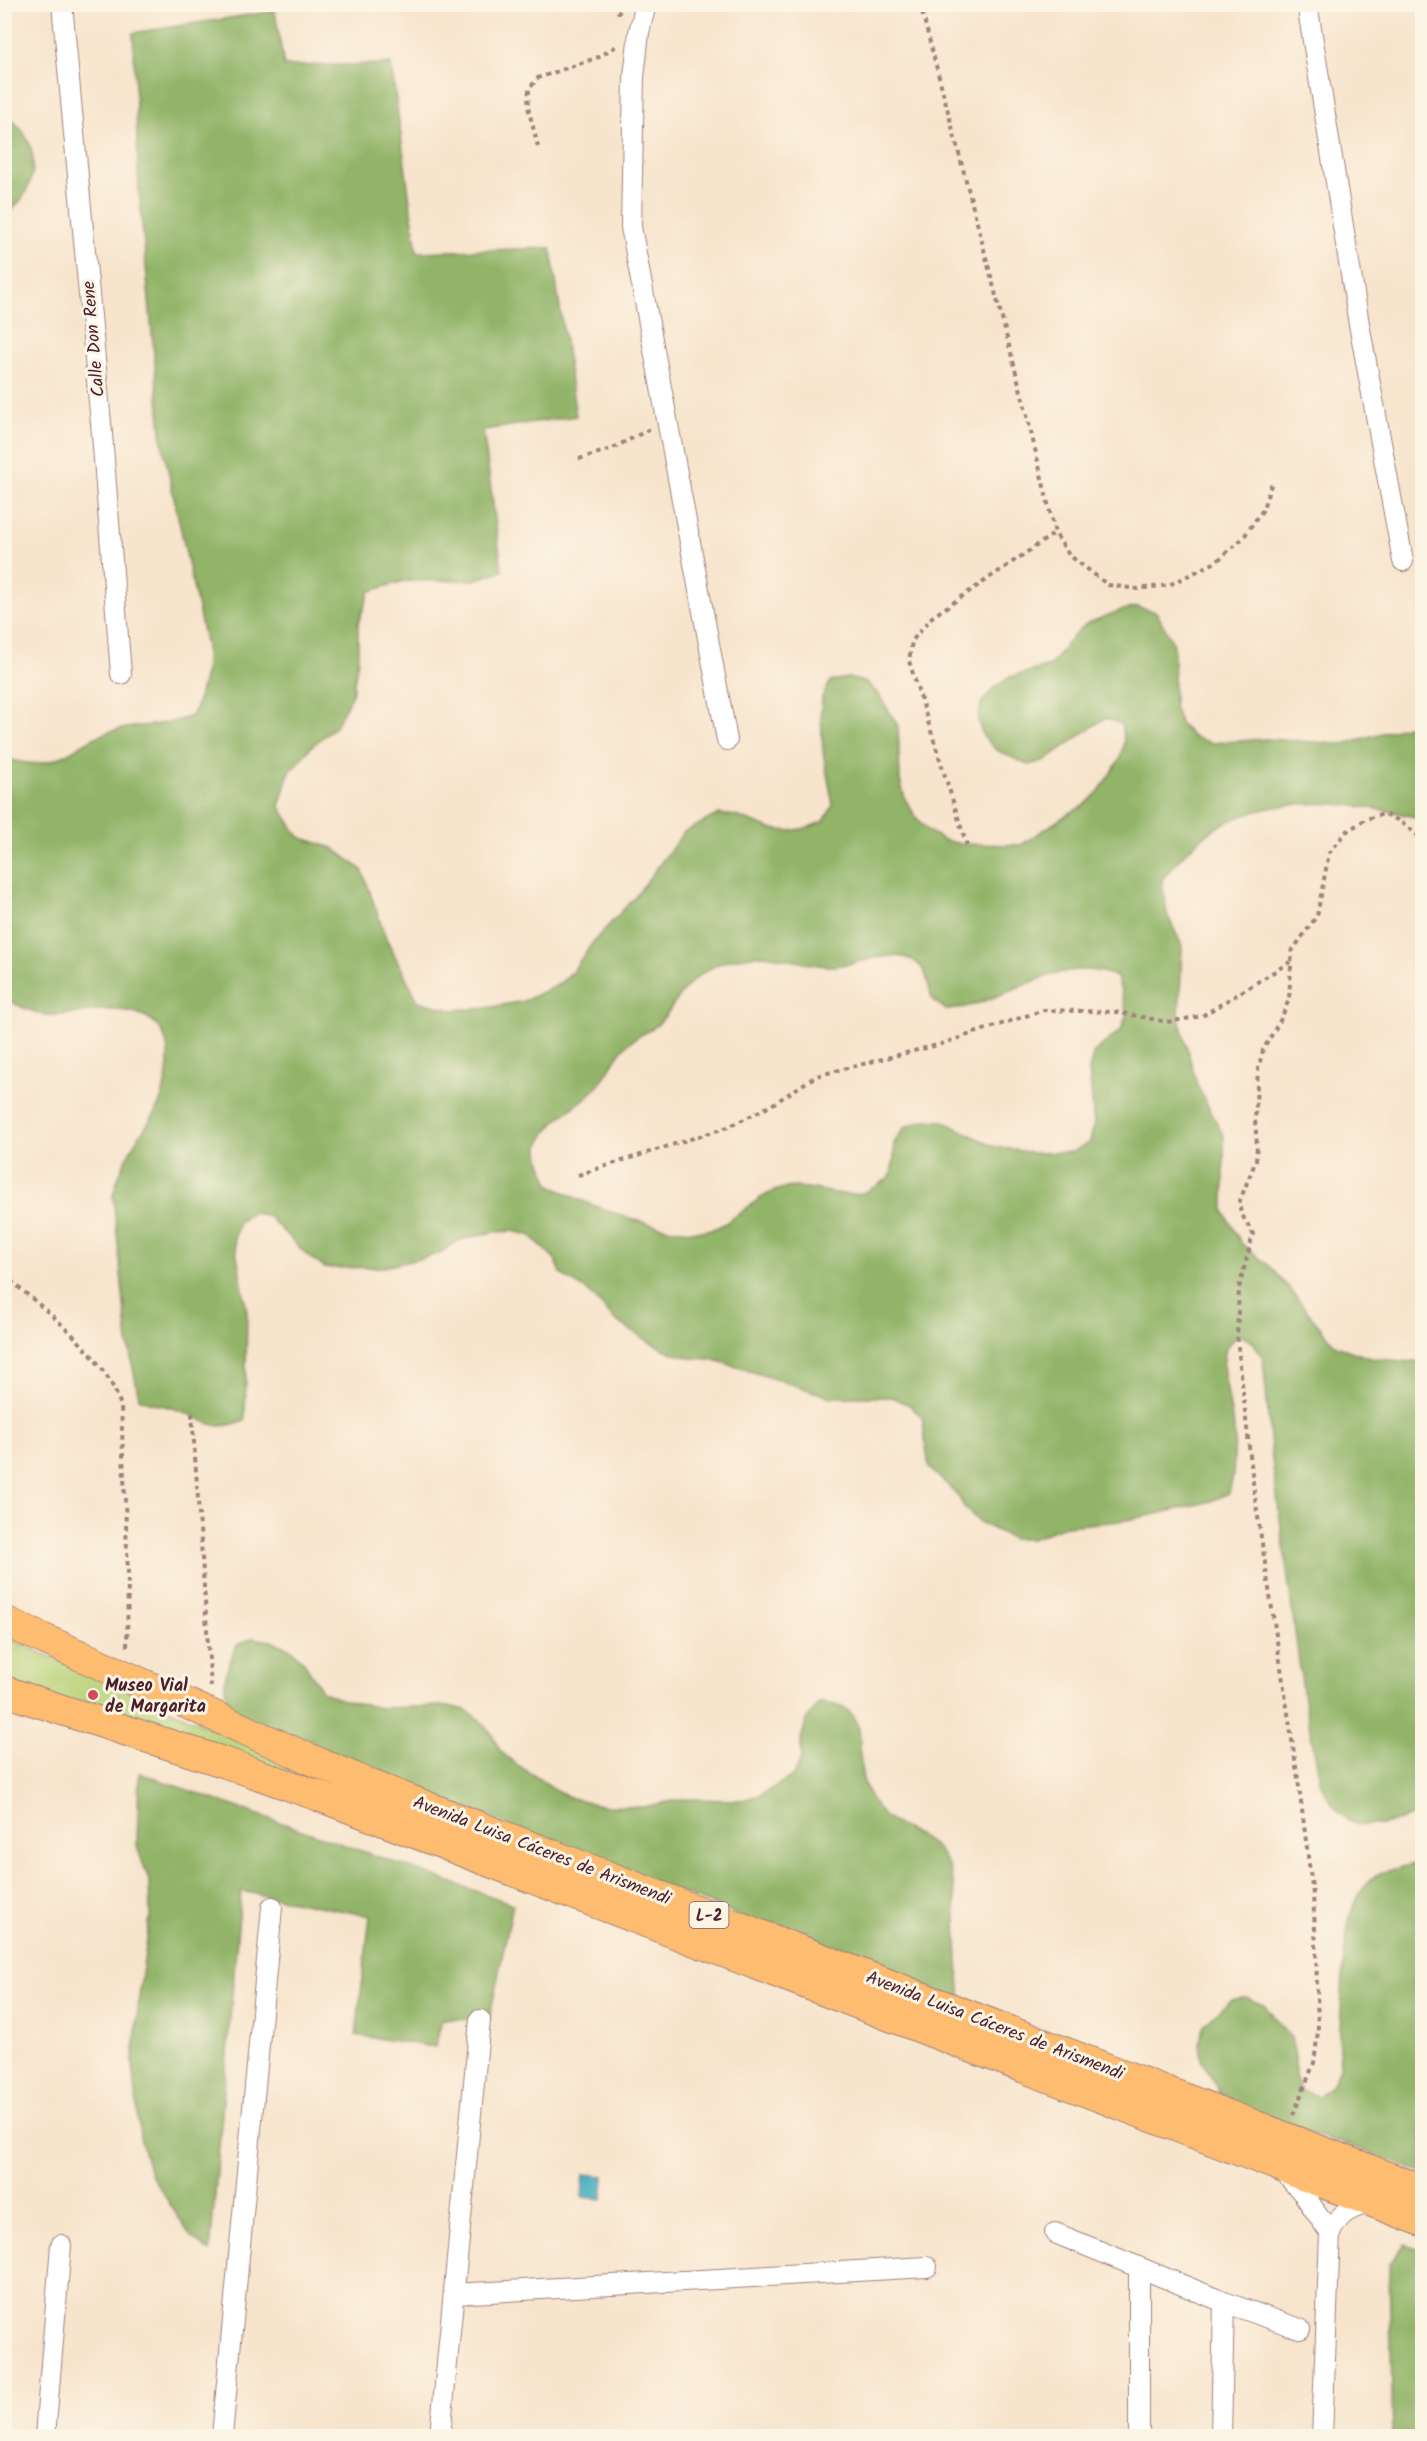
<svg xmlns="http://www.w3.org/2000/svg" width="1427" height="2441" font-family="Kalam,sans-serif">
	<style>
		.green { fill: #b7d278; stroke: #807852; stroke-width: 1.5 }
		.forest { fill: #91b468; stroke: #6e6a4a; stroke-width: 1.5; fill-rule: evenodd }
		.water { fill: #41adbf; stroke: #466675; stroke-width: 1.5 }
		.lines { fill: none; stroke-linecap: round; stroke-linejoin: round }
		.minor-casing { stroke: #a0827c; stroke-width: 22 }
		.primary-casing { stroke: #a0827c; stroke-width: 32 }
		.path { stroke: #a0827c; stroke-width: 4; stroke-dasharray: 4.5 4.5; stroke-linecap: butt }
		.minor { stroke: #fff; stroke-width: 20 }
		.primary { stroke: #fdbc6f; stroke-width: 30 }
		.poi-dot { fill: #d1495b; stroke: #fcf5e5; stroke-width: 2 }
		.labels { text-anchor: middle; stroke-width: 6; stroke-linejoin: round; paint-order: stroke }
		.shield { fill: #fcf5e5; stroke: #7f5f63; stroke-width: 1.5 }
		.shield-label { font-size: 16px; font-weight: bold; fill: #4a1f2b }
		.street-label { font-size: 18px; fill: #4a1f2b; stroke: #fcf5e5 }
		.poi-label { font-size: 18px; font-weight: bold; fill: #4a1f2b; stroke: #fcf5e5; text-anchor: start }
	</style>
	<rect width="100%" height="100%" fill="#fcf5e5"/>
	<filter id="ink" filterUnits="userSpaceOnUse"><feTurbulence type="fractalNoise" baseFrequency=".0167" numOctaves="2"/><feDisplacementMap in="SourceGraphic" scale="12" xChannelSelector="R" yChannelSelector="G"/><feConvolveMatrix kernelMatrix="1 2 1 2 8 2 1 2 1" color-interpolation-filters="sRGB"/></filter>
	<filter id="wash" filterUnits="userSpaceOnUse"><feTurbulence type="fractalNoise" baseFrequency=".008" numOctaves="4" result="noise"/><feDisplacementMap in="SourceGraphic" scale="24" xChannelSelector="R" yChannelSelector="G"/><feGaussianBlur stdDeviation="1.35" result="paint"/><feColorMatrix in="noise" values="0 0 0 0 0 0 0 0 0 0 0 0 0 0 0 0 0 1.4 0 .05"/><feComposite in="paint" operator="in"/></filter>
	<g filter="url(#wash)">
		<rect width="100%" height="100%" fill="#f7e4cc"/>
		<!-- green -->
		<path class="green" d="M 5,1637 L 313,1773 L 310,1780 L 5,1682 Z"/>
		<!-- forest -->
		<path class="forest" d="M 275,11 L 284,66 L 391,64 L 417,252 L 551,248 L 576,416 L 483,430 L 502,571 L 474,580 L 404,581 L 370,591 L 358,623 L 358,660 L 352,694 L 336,726 L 311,747 L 289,773 L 279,806 L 299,837 L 333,848 L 362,870 L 386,938 L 418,1001 L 451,1010 L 487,1008 L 524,1001 L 559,984 L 572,972 L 593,942 L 635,897 L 684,832 L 719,814 L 736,816 L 771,829 L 789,831 L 807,828 L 824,821 L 833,805 L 823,752 L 821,714 L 822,697 L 831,681 L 849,678 L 867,683 L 879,695 L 898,726 L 900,780 L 905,799 L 916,817 L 928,831 L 943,840 L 961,844 L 1021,845 L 1068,814 L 1085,805 L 1099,791 L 1120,759 L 1124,742 L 1121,724 L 1105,718 L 1044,761 L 1028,765 L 996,750 L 983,736 L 978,720 L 982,702 L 993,689 L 1010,677 L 1050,666 L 1073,636 L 1086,624 L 1119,611 L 1137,607 L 1156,612 L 1174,645 L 1174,706 L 1180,723 L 1193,737 L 1212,743 L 1266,739 L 1343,744 L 1422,722 L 1422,819 C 1355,801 1276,792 1214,829 C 1193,842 1177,862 1162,880 L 1167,914 L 1182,946 L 1179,1018 L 1197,1085 L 1224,1137 L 1224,1211 L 1241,1243 L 1268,1265 L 1290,1289 L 1313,1319 L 1336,1346 L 1370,1358 L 1422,1363 L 1422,1814 L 1381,1825 L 1362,1825 L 1346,1819 L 1332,1804 L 1321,1785 L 1304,1699 L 1272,1459 L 1263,1358 L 1253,1342 L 1238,1334 L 1226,1347 L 1223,1366 L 1235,1437 L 1233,1476 L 1229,1493 L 1211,1501 L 1157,1514 L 1121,1521 L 1065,1526 L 1031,1539 L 1013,1539 L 979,1522 L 965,1508 L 956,1493 L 929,1468 L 922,1417 L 908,1404 L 891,1397 L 831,1397 L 712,1359 L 691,1358 L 673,1353 L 651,1343 L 615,1320 L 588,1291 L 562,1275 L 555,1259 L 530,1235 L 512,1231 L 493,1232 L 457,1241 L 440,1253 L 423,1258 L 384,1267 L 325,1268 L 309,1257 L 269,1217 L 253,1212 L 239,1222 L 234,1239 L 247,1312 L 245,1420 C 208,1435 206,1417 175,1409 C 162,1405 152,1404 139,1398 L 128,1343 L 113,1195 C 118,1176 125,1160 134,1144 C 145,1127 158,1113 163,1093 C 178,1038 162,1006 101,1010 C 83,1011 65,1017 47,1015 C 33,1013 17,1005 5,999 L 5,758 C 16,761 29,765 41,763 C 65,760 81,742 103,734 C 132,723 165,728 193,715 C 201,692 208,671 206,646 L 162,442 L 139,190 L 133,33 ZM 763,955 C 786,957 808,966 832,966 C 856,966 901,943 921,967 C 929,976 928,988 932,998 C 935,1002 942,1006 946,1010 C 1005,1006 1057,950 1117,977 L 1127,1013 L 1121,1030 L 1094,1052 L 1089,1070 L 1094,1124 L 1090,1142 L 1073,1152 L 1032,1153 L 993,1146 L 943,1121 L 925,1120 L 905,1127 L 894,1143 L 894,1160 L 890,1177 C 881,1183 869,1192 858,1194 C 834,1197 811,1184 785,1188 C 756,1194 743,1216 718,1227 C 682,1243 581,1204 549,1184 C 545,1173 536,1154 540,1144 C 551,1116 579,1108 597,1087 C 609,1074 616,1052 630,1042 C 638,1035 649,1032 657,1025 C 672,1011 679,991 695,979 C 714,962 738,956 763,955 Z
			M 5,114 C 31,133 41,161 26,192 C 21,202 11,210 5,218 Z
			M 253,1638 L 271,1641 L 289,1648 L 303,1661 L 323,1692 L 340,1699 L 380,1708 L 448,1706 L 466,1710 L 480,1720 L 492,1734 L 500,1751 L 516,1764 L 567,1797 L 604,1806 L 643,1807 L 683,1799 L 741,1800 L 761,1795 L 793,1776 L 801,1758 L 801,1739 L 807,1719 L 819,1703 C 881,1705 849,1753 867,1790 C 871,1799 880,1813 888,1819 C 912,1836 934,1835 948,1866 C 956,1884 955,1901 956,1920 C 957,1948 959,1975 961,2003 L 235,1717 C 219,1690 224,1672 237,1645 Z
			M 139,1773 L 513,1904 L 489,2020 L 442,2019 L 435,2047 L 356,2035 L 370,1916 L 241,1891 L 210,2252 L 191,2237 L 150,2173 L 140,2137 L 133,2062 L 140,1988 L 150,1917 L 149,1880 L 137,1847 Z
			M 1422,1862 L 1422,2173 L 1349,2145 L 1285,2126 L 1268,2115 L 1233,2104 L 1219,2092 L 1202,2060 L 1200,2043 L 1203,2026 L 1218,2011 L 1231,2001 L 1247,1998 L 1264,2005 L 1291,2038 L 1295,2056 L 1295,2075 L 1301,2091 L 1318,2096 L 1333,2084 L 1340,2067 L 1339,2049 L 1344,1955 L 1349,1921 L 1355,1901 L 1365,1885 L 1380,1873 Z
			M 1406,2244 L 1422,2250 L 1422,2436 L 1393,2436 L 1389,2265 Z"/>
		<!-- water -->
		<path class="water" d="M 584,2174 L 604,2176 L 602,2199 L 582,2197 Z"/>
	</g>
	<g filter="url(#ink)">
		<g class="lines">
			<!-- minor casing -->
			<g class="minor-casing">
				<path id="minor" d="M 62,4 L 102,434 L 121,674
					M 646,4 L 639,32 L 634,77 L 631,227 L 727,740
					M 1307,4 L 1359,324 L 1403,561
					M 1283,2171 L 1303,2193 L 1330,2233
					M 1055,2233 L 1224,2302 L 1221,2436
					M 1139,2268 L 1139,2436
					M 454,2294 L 927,2267
					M 1224,2302 L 1300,2329
					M 45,2436 L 61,2245
					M 222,2436 L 272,1907
					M 440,2436 L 480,2020
					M 1322,2436 L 1330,2233 C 1341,2211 1349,2209 1372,2202"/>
			</g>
			<!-- primary casing -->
			<g class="primary-casing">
				<path id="primary" d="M 4,1621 L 303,1756 L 371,1785 L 1422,2190
					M 4,1691 L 226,1763 L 319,1796 L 1422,2221"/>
			</g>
			<!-- path -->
			<path class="path" d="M 611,4 L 623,17
				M 920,4 L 1025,407 L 1055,533 L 1069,555 L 1108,585 L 1137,589 L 1169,585 L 1216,562 L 1243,538 L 1262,511 L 1272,482
				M 538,147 L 528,107 L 529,89 L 538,78 L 599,57 L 618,45
				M 579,459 L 611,449 L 650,429
				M 967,846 L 909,661 L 912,641 L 932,617 L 1055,533
				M 578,1175 L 728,1127 L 770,1106 L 816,1076 L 941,1044 L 1044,1010 L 1117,1012 L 1167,1022 L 1202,1016 L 1290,962
				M 4,1275 C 46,1311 104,1353 121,1406 L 128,1573 L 127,1650
				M 192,1413 L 211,1688
				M 1293,2115 L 1314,2063 L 1318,2031 L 1316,1946 L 1313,1895 L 1298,1779 L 1254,1491 L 1237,1338 L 1239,1288 L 1253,1234 L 1241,1213 L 1239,1203 L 1256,1160 L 1257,1146 L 1255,1120 L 1258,1069 L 1263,1050 L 1282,1017 L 1289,999 L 1292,951 L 1317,916 L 1329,853 L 1346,832 L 1366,819 L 1384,814 L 1400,821 L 1422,839"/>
			<!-- minor -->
			<use href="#minor" class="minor"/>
			<!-- primary -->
			<use href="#primary" class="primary"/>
		</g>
	</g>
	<!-- markers -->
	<circle class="poi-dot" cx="93" cy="1695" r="6"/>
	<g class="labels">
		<!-- shield labels -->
		<rect class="shield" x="689.5" y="1902" width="39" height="26" rx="4.5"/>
		<g class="shield-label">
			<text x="709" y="1921">L-2</text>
		</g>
		<!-- street labels -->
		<g class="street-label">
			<text transform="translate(93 339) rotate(-95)" y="6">Calle Don Rene</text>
			<text transform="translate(542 1850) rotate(21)" y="6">Avenida Luisa Cáceres de Arismendi</text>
			<text transform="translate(995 2025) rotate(21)" y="6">Avenida Luisa Cáceres de Arismendi</text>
		</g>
		<!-- poi labels -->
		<g class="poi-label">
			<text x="105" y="1691">Museo Vial<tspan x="105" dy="21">de Margarita</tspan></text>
		</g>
	</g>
	<!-- margin -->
	<rect width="1427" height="2441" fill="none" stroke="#fcf5e5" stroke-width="24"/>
</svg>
